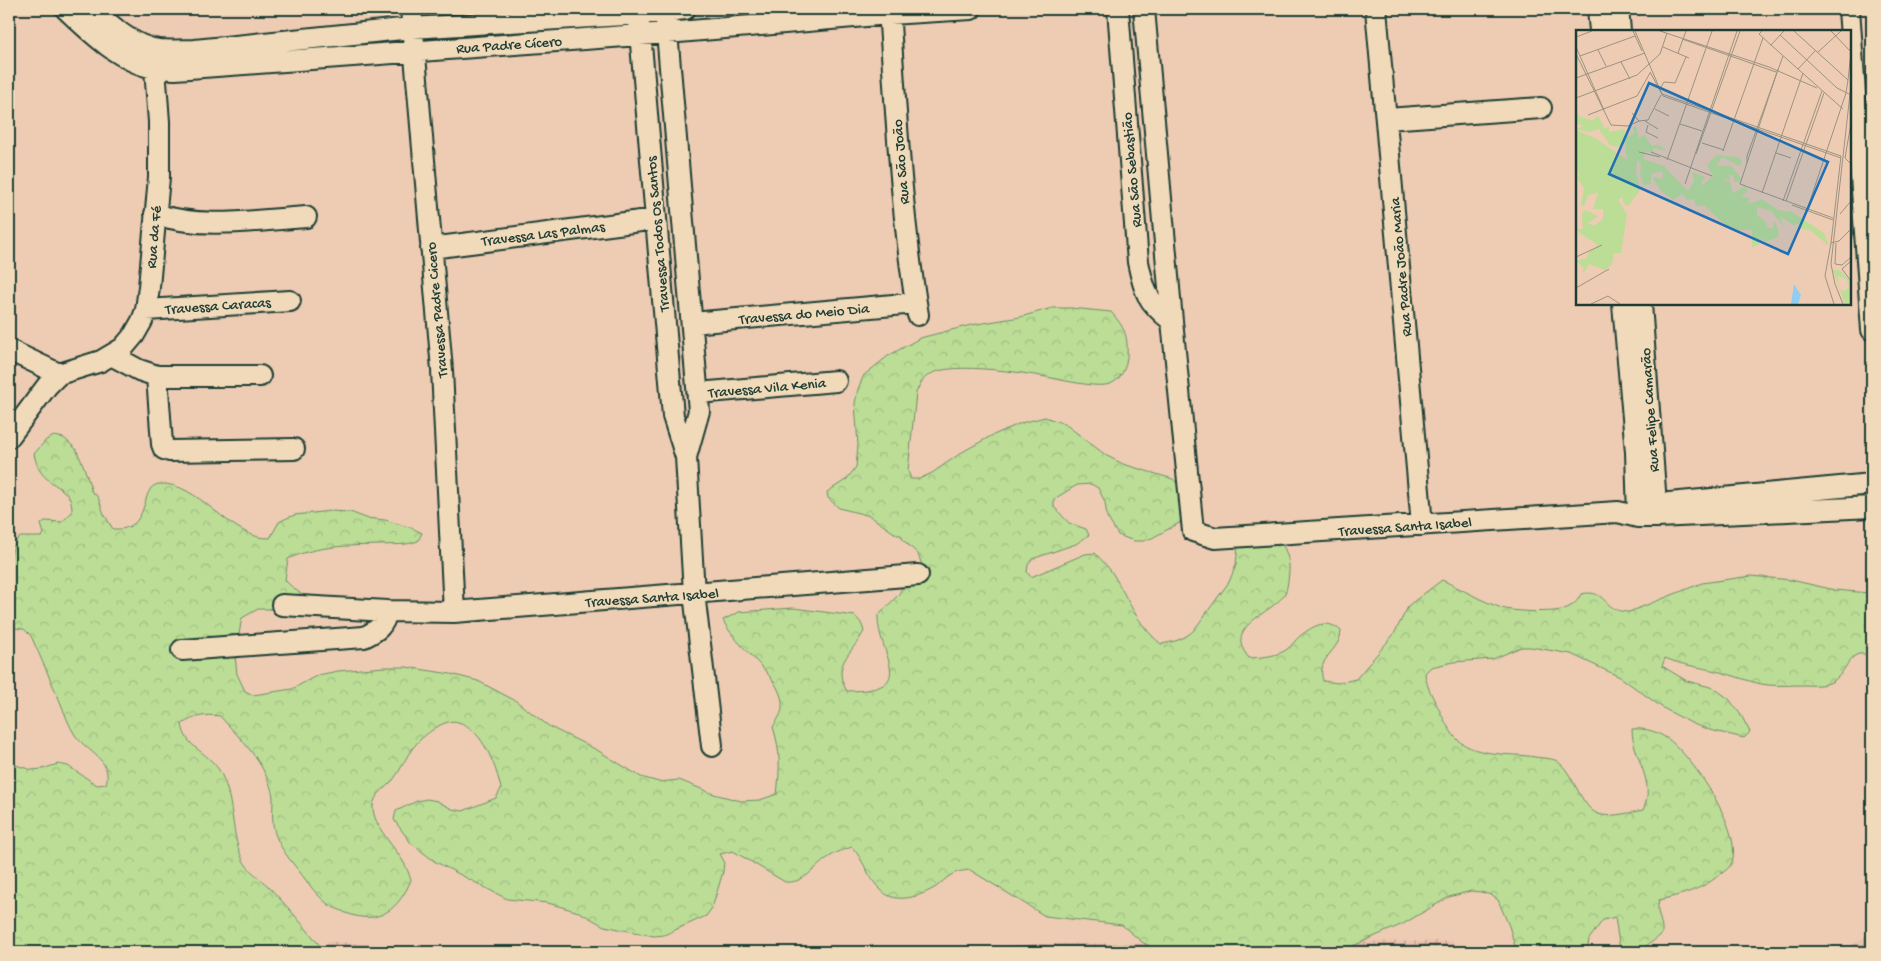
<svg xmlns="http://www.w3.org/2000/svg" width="1881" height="961" font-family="'Gochi Hand',sans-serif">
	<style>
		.industrial { fill: url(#industrial-grid) }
		.forest { fill: url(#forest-crowns); stroke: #6d8d65 }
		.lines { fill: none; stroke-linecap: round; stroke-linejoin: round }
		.minor-casing { stroke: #1f3d34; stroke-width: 24 }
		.minor { stroke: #f1dab9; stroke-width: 20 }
		.labels { text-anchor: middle; stroke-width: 4; stroke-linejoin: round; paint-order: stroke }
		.street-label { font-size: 15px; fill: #1f3d34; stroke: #f1dab9 }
		.inset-road { fill: none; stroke: #9b9380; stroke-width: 1 }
		.view { fill: #1f6fb2; fill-opacity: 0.15; stroke: #1f6fb2; stroke-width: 2.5 }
		.inset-edge { fill: none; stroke: #1f3d34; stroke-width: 2.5 }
	</style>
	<defs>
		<pattern id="industrial-grid" width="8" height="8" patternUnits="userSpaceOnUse" patternTransform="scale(1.25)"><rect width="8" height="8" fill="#ecc2af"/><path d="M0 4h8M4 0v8" fill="none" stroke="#bf9f8f"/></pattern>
		<pattern id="forest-crowns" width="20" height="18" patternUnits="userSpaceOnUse" patternTransform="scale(1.25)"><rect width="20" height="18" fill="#bbdd96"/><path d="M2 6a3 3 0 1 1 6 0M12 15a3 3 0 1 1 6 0" fill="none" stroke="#a0bf82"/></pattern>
	</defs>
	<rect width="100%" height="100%" fill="#eeccb3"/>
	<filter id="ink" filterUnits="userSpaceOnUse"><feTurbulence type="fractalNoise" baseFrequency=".02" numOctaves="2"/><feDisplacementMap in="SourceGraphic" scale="10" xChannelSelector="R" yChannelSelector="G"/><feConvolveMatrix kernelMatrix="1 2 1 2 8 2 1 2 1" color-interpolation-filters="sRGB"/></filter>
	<g filter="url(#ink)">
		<!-- industrial -->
		<path class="industrial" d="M 1872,931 L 1872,952 L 1844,952 Z
			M 326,941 L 461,952 L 327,952 Z
			M 1453,941 L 1460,952 L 926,952 L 1038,944 Z"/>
		<!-- forest -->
		<path class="forest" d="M 1052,308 L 1071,308 L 1111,312 C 1125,328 1128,335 1127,357 C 1126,368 1121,380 1110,384 C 1099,388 1072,382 1061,380 C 1035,374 949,360 929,375 C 922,379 919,386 916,393 L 908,471 L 911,479 L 919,479 L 932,473 L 964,451 L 991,436 L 1021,423 L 1045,417 L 1065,424 L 1107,456 L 1123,464 L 1173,479 L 1192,500 L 1183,521 L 1152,538 L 1143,541 L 1134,541 L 1118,535 L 1107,517 L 1105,502 L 1098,488 L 1091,484 L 1077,485 L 1054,499 L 1054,507 L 1069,523 L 1086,529 L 1089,535 L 1076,544 L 1032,559 L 1028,565 L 1027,572 L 1031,577 L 1085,554 L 1095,553 C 1101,560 1108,566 1113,574 C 1129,600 1136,623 1161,644 C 1174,642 1185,639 1194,630 L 1229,582 L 1236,565 L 1238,545 L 1277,537 C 1285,547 1290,558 1289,572 C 1288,580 1288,588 1284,595 C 1270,615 1222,626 1249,658 C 1262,657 1274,657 1286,650 C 1292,646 1295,640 1300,636 C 1314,625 1327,618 1341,631 C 1340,652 1316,656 1323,681 L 1338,683 L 1356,679 L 1394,634 L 1409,605 L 1442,580 C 1462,589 1481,601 1502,608 C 1513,612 1554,613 1564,609 C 1573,606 1577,602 1581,594 C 1608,588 1602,612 1629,612 L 1702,583 L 1751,576 L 1791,580 L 1835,590 L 1869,593 L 1872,594 L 1872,657 C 1846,643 1849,679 1826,684 C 1819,686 1810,685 1803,685 C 1792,685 1779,686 1768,685 C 1751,683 1734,675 1716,671 C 1699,667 1681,665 1665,658 L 1662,666 L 1687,681 L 1714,688 L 1729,699 L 1741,715 L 1750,732 L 1744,738 L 1710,730 L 1693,724 L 1663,708 L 1620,677 L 1571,654 L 1531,647 L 1521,647 L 1493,659 L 1454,662 L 1431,667 L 1425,673 C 1426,687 1434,699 1440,711 C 1444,720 1451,734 1458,740 C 1476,757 1512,753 1535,757 C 1541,758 1552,758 1557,761 C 1575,773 1581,812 1602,815 C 1612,817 1633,812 1643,810 C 1657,782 1632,757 1632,729 C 1646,728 1656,731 1668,739 C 1692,756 1748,837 1730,866 C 1727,870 1722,873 1718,876 C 1701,890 1681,895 1659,900 C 1655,914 1663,919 1662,934 C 1650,944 1641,951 1625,952 L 1619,944 L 1615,917 L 1603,920 L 1589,939 L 1587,952 L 1515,952 L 1515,946 L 1509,926 L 1498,900 L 1491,895 L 1481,892 L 1471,891 L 1449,897 L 1403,924 L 1339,952 L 1161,952 L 1142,942 L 1122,925 L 1045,916 L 970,870 C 963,871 957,871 951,875 C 946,878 941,883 936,887 C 921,896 896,905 882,891 C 868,879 864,860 852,847 C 844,850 836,852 829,857 C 814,867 804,884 785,882 L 733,851 L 720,854 L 724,861 L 723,872 L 712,908 L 706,916 L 664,935 L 654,936 L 604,926 L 579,912 L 548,903 L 507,899 L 434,861 L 411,843 L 394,820 L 396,811 L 417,801 L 427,799 L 437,801 L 452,809 L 463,811 L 496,798 L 501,789 C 497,768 482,728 458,722 C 446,718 429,732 421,739 C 406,753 404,766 393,780 C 386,788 373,795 373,807 C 373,826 395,847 404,863 C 407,868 409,874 411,880 C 399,909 379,926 346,913 C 341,910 334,908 329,905 C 317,896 308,883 299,871 C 290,860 281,849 276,836 C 271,824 273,810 273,798 C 272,787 266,775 261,766 C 250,747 234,732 220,716 C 206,714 194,716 182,724 C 186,749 206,750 219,770 C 235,796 230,832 242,858 C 247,870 259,877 268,886 C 288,907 307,929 325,952 L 9,952 L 9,763 L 32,770 L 42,769 L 58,764 L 68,766 L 97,785 L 106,784 C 113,760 88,753 75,735 C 69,726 65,714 61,704 C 51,681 41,658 31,636 L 24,629 L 14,628 L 9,634 C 9,615 4,547 20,537 L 41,537 L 44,534 L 41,524 L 45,521 L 62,522 L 72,512 C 73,486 50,489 39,469 C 37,465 35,459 34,454 L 46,440 L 54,436 L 64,438 L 76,449 L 84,467 L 92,492 L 98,497 L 104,514 L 113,529 C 153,532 138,486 159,484 C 199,481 231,540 270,538 L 279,522 L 287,518 L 295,515 L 330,511 L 350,512 L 366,518 L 385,520 L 412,528 L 422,533 L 418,541 C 405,546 394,544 380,545 C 348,546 318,545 288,559 L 285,580 L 291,586 L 306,598 L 276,609 L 258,609 L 242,618 L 235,655 L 237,674 L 245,691 L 253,695 L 292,689 L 318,675 L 338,671 L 384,667 L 406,667 L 451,674 L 478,681 L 516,701 L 550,727 L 597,750 L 641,777 L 659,782 L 679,780 L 714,794 L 741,801 L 760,800 L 777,794 C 780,769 781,752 773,727 C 776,722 781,715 782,709 C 786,678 736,649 723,620 L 739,612 L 793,608 L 855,616 L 861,623 L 864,631 C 854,652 830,664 847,691 C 922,691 877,655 878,616 L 899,594 L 903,586 L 918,576 L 923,568 L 918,554 L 903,540 L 901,535 L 897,535 L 870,516 L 839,508 L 828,498 L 827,492 L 847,479 L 856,467 L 858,445 L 855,403 L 858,389 L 864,375 L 888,356 L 920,338 L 971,325 L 1020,317 Z"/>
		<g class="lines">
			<!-- minor casing -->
			<g class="minor-casing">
				<path id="minor" d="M 66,9 C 89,31 123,64 156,68 C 162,69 169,69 175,69 L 667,33 L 889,14 L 971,9
					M 93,9 C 111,26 133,47 159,50 C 171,51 183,50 195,50 L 412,28 L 639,14 L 685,9
					M 411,9 L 442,370 L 454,612
					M 638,9 L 673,416 L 686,457 L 694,593 L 712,746
					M 889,9 C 896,111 901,214 918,315
					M 1118,9 L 1138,262 C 1144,291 1147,302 1172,321
					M 1144,9 L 1172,321 L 1193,531 L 1215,538 L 1618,512 L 1638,517 L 1657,517 L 1872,507
					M 1376,9 L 1422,525
					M 1598,9 L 1600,31
					M 1618,9 L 1620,31
					M 1849,9 L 1872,330
					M 666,20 L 699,411 L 686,457
					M 1387,119 L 1541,108
					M 155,214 C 204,230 256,220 306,217
					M 431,248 L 656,219
					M 1623,304 L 1636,452 L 1638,517
					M 1641,304 L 1657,517
					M 146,310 L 290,301
					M 692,323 L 916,303
					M 9,350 L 59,374 L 101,361 L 123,348 L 134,335 L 142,321 L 146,310 L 149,287 L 159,177 L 159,122 L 155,68 L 157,57
					M 113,356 L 139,370 L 157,376 L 260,376
					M 157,376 L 162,444 L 164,449 L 170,451 L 294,449
					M 698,393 L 836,381
					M 9,437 L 47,386 L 59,374
					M 1659,504 L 1872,484
					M 282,605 L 387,611 L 454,612 L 918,575
					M 182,650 L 364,637 C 377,631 384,626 387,611"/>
			</g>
			<!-- minor -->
			<use href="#minor" class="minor"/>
		</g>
	</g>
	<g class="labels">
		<!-- street labels -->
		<g class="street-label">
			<text transform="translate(509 44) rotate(-4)" y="5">Rua Padre Cícero</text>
			<text transform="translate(900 162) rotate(-95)" y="5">Rua São João</text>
			<text transform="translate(1131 170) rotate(-95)" y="5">Rua São Sebastião</text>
			<text transform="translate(543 233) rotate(-7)" y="5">Travessa Las Palmas</text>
			<text transform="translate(657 234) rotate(-95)" y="5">Travessa Todos Os Santos</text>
			<text transform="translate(153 237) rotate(-85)" y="5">Rua da Fé</text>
			<text transform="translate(1400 267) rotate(-95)" y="5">Rua Padre João Maria</text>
			<text transform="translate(218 305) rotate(-4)" y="5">Travessa Caracas</text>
			<text transform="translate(436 310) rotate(-95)" y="5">Travessa Padre Cicero</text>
			<text transform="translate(804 313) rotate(-5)" y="5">Travessa do Meio Dia</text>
			<text transform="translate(767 387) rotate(-5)" y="5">Travessa Vila Kenia</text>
			<text transform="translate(1649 410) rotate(-94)" y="5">Rua Felipe Camarão</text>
			<text transform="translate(1405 526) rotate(-4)" y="5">Travessa Santa Isabel</text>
			<text transform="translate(652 597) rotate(-4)" y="5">Travessa Santa Isabel</text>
		</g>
	</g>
	<!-- overview -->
	<g transform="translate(1576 30)">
		<rect width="275" height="275" fill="#eeccb3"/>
		<path d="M 0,82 L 6,88 L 17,90 L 22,86 L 29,99 L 33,96 L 33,102 L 49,99 L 48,107 L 58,104 L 57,97 L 61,97 L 62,108 L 68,105 L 75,115 L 83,115 L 91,121 L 77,118 L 77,123 L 70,122 L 67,129 L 88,136 L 112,161 L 118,151 L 116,142 L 129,147 L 125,153 L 127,155 L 137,146 L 131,135 L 140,125 L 162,127 L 166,131 L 164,136 L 146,127 L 140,136 L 155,136 L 165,148 L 164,152 L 159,152 L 157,145 L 153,145 L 154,150 L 147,150 L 154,152 L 157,163 L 169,156 L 172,161 L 164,167 L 174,168 L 172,174 L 186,169 L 202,180 L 216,182 L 248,203 L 253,216 L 234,200 L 225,199 L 223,194 L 217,195 L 204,186 L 208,197 L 195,181 L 181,177 L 181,185 L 189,191 L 191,197 L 196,199 L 199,191 L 203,204 L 201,208 L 189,212 L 187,208 L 182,215 L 176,217 L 176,200 L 155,200 L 129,176 L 120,176 L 118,169 L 111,170 L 106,164 L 97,170 L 84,160 L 76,147 L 87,149 L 86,141 L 75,144 L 75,154 L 68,155 L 64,146 L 65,134 L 61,129 L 60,145 L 65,159 L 52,176 L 48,174 L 46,167 L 42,170 L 51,185 L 45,223 L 38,223 L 36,234 L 29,240 L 13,234 L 7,244 L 7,237 L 0,231 L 11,228 L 13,222 L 22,215 L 5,204 L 0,199 L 0,192 L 2,199 L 7,199 L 6,183 L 9,180 L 22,186 L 11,194 L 19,195 L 27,189 L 27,179 L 17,179 L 22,163 L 12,165 L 8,176 L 5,175 L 8,158 L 1,148 L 4,144 L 0,141 L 0,100 L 19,108 L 51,130 L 49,113 L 41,117 L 34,115 L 23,99 L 13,102 L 1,99 L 7,96 L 0,93 ZM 257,240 L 263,240 L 275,251 L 274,274 L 269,274 ZM 261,245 L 271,250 L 273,257 L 269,261 L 264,259 Z" fill="#bbdd96" fill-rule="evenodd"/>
		<path d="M 218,254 L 225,265 L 222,274 L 215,274 Z" fill="#91cdf1"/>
		<path class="inset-road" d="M 57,1 L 66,21M 59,1 L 86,64 L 265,126 L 255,213M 84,1 L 193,37 L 241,58M 186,1 L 183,4 L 195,15 L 208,1M 218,1 L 272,50 L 270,63M 255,1 L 275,22M 204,5 L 261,58 L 275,65M 0,7 L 16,1M 106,9 L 200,42M 195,15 L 267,79M 0,17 L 28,80M 87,17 L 113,28M 22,20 L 30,36M 242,22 L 265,1M 102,23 L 110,1M 0,24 L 35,95 L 52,96 L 63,91M 4,26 L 59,6M 45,32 L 54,49M 202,39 L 164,154 L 257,188M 222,39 L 240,20M 74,42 L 87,66 L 265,128M 0,48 L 69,23M 272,50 L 275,23M 83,60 L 88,52 L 99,53 L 110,27M 0,68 L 61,45 L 84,24 L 91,3M 79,79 L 93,86M 56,83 L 63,91 L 72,90 L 85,65M 12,85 L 61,66 L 74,43M 69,91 L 82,99M 275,93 L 269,128 L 275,134M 104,94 L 126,101M 72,95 L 70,102 L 82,108M 126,113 L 148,120M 147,121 L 187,8M 63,122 L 84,127M 75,122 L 136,146M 200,123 L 215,128M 120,124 L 164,1M 91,130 L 136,1M 171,133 L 171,126 L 207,26M 109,154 L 161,1M 186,163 L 227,43M 207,171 L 246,61M 210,171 L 248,63M 216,175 L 257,190M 231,180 L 270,63M 264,184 L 275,171M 260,213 L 259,234 L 266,235 L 275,227M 0,227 L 26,215M 275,231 L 266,239 L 275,251M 0,258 L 33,239M 15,274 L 32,266 L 44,274M 258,274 L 249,246 L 255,213 L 263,211 L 275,199M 267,274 L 259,254 L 255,234 L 275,55"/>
		<path class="view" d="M 73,53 L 252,132 L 212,224 L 33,144 Z"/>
		<rect width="275" height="275" class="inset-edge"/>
	</g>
	<!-- margin -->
	<rect width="1881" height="961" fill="none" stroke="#f1dab9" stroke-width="30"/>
	<rect x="15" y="15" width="1851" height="931" fill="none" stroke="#1f3d34" stroke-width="2" filter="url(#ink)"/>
</svg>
